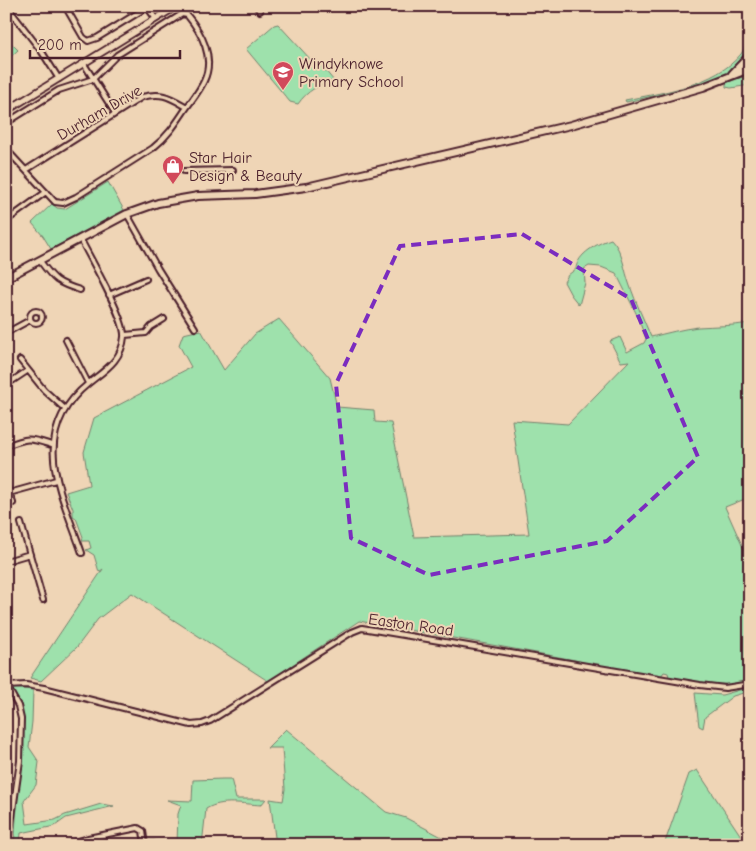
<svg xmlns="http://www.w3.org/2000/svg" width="756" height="851" font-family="'Comic Neue',sans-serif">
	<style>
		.green { fill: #9ee1ac; stroke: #74806c }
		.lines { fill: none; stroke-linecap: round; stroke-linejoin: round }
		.minor-casing { stroke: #4a1f2b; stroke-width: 8 }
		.tertiary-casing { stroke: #4a1f2b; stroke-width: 9 }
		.secondary-casing { stroke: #4a1f2b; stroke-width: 9 }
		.primary-casing { stroke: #4a1f2b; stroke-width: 10 }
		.minor { stroke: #efd5b6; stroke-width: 4 }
		.tertiary { stroke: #efd5b6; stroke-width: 5 }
		.secondary { stroke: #efd5b6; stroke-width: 5.5 }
		.primary { stroke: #efd5b6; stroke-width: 6 }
		.marked { fill: none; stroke: #7b2cbf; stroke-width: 4; stroke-dasharray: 10 6; stroke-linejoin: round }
		.labels { text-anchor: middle; stroke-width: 4; stroke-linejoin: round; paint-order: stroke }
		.poi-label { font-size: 16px; fill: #4a1f2b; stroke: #efd5b6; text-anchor: start }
		.street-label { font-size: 16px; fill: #4a1f2b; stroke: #efd5b6 }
	</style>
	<rect width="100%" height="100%" fill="#efd5b6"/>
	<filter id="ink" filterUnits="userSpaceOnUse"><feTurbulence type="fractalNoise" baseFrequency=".02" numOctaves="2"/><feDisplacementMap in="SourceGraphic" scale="10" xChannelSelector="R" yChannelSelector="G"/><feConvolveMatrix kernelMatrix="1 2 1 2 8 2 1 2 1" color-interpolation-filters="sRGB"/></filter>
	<g filter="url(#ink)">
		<!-- green -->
		<path class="green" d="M 278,24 L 312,61 L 320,64 L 334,81 C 319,84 307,91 298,104 L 290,102 L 246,49 L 274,25 Z
			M 750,33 C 750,49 744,63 730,73 C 721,79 708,82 697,85 C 674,91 650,97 626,102 L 625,100 C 661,93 716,85 741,54 C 745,49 747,40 750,33 Z
			M 6,38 L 18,50 L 6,61 Z
			M 746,76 L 750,76 L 750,85 L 731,88 L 726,87 L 726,84 L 728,82 Z
			M 108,182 L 124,210 L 51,249 L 43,236 L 32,223 L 52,204 L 57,208 L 65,209 Z
			M 611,239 C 623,251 624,270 630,286 C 636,303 644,320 651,337 C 667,333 682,329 698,327 C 715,326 732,326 750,323 L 750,497 L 725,507 L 750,563 L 750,682 C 722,688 697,681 669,677 L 668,673 L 664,672 L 661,676 L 595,665 L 575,660 L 359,621 L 268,681 L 132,593 L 98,619 L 77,647 L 41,681 L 30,678 L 103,569 L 99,572 L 94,555 L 86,550 L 91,548 L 89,541 L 82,541 L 83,537 L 76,518 L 73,516 L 73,509 L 66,492 L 89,485 L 84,452 L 94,418 L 191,367 L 179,345 L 183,334 L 201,330 L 224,370 L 255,334 L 279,319 L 330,378 L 337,407 L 374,410 L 375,422 L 391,423 L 414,537 L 529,534 L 512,420 L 568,424 L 629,361 L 621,362 L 610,341 L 620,337 L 627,352 L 644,343 L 646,339 L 636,313 L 616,273 L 601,267 L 589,266 L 584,269 L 585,283 L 579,305 L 571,295 L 564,282 L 568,275 L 576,269 C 577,254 598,243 611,239 Z
			M 750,687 L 750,691 L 733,696 L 705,717 L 703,728 L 699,726 L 695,693 L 722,695 Z
			M 11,688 L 33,690 L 32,722 L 29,747 L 39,762 L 36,785 L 24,801 L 27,824 L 55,820 L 65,815 L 101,804 L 114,806 L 66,818 L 55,826 L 21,833 L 20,845 L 14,845 L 24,720 L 20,702 Z
			M 286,729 L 386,812 L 406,818 L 457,845 L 276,845 L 270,799 L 283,801 L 285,789 L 282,748 L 267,748 Z
			M 697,770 L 747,845 L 664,845 L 689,774 Z
			M 223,779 L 231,779 L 236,799 L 266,799 L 261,805 C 243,804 222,799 206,809 L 202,845 L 174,845 L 177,844 L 178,814 L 181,805 L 167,800 L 192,801 L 193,780 Z"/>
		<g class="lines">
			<!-- minor casing -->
			<g class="minor-casing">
				<path id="minor" d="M 65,6 L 83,37 L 88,41 L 97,38 L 149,6
					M 256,6 L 260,11
					M 147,7 L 156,19
					M 9,9 L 42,52 L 59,79
					M 84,64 L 115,113
					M 6,123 L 59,90 L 93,79 L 117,55 L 182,14 L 187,15 C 202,33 215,58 204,81 C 199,92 191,101 185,110 C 175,125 167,137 153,148 L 76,197 L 63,203 L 55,202 L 6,149
					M 26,170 L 142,97 C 163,92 169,97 187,107
					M 184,171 L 233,170
					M 127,214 L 158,269 L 195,328
					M 6,221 L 46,192
					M 81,240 C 90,258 126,320 124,337 C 122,360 105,370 89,383 C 27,433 61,492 82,553
					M 40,261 C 54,280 57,283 80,290
					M 109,295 L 146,279
					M30 317a6 6 0 1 1 12 0a6 6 0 1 1-12 0Z
					M 6,333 L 30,320
					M 125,335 L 146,333 L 151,327 L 164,319
					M 66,340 L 88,383
					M 20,360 L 44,390 L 65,409
					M 6,385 L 27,371
					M 6,446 C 29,437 29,438 52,445
					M 6,484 L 13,503
					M 9,493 L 56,480
					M 21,523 L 43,600
					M 6,561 L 30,554
					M 101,836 L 102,845
					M 8,845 L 20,761 L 21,719 L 18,706 L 7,686 L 26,685 L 44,688 L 191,725 L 202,724 L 210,721 L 352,632 L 362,628 L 700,685 L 725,688 L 750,684
					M 66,845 L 88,838 L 138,828 L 143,831 L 145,845 L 153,844"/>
			</g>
			<!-- tertiary casing -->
			<g class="tertiary-casing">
				<path id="tertiary" d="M 6,673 L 6,686"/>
			</g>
			<!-- secondary casing -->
			<g class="secondary-casing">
				<path id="secondary" d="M 6,111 L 177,6"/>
			</g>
			<!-- primary casing -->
			<g class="primary-casing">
				<path id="primary" d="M 732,74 L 750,55
					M 6,278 L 127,214 L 158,203 L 198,196 L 255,194 L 306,187 L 571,125 L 703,87 L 744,71 L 750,71"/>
			</g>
			<!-- minor -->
			<use href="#minor" class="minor"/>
			<!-- tertiary -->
			<use href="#tertiary" class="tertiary"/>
			<!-- secondary -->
			<use href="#secondary" class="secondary"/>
			<!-- primary -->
			<use href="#primary" class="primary"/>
		</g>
	</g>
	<!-- marked area -->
	<path class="marked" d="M 522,234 L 631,299 L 698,457 L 607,541 L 429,575 L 351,538 L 336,384 L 400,246 Z"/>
	<!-- icons -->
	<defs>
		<g id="school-pin" transform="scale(1.125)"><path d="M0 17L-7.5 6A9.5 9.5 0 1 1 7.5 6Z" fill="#d1495b" stroke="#efd5b6"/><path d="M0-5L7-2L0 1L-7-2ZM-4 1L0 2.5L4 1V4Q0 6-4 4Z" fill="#fff"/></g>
		<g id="shop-pin" transform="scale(1.125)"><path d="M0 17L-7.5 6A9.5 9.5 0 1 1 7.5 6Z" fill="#d1495b" stroke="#efd5b6"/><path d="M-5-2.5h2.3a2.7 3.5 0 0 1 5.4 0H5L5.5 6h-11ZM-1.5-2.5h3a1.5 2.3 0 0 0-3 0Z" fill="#fff"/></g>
	</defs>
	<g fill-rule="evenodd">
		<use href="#school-pin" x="283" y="72"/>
		<use href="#shop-pin" x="173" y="166"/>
	</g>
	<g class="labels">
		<!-- poi labels -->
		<g class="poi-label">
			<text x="299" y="69">Windyknowe<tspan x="299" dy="18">Primary School</tspan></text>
			<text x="189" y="163">Star Hair<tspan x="189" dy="18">Design &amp; Beauty</tspan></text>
		</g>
		<!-- street labels -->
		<g class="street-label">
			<text transform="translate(99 112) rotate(-30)" y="6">Durham Drive</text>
			<text transform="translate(411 624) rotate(8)" y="6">Easton Road</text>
		</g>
	</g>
	<!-- margin -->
	<rect width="756" height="851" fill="none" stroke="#efd5b6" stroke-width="25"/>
	<rect x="12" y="12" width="731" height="826" fill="none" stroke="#4a1f2b" stroke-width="2" filter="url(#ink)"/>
	<!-- scale -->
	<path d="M30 50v8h150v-8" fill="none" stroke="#4a1f2b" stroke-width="2.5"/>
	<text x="38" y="50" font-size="15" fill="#4a1f2b" stroke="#efd5b6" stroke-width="4" paint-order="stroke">200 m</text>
</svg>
